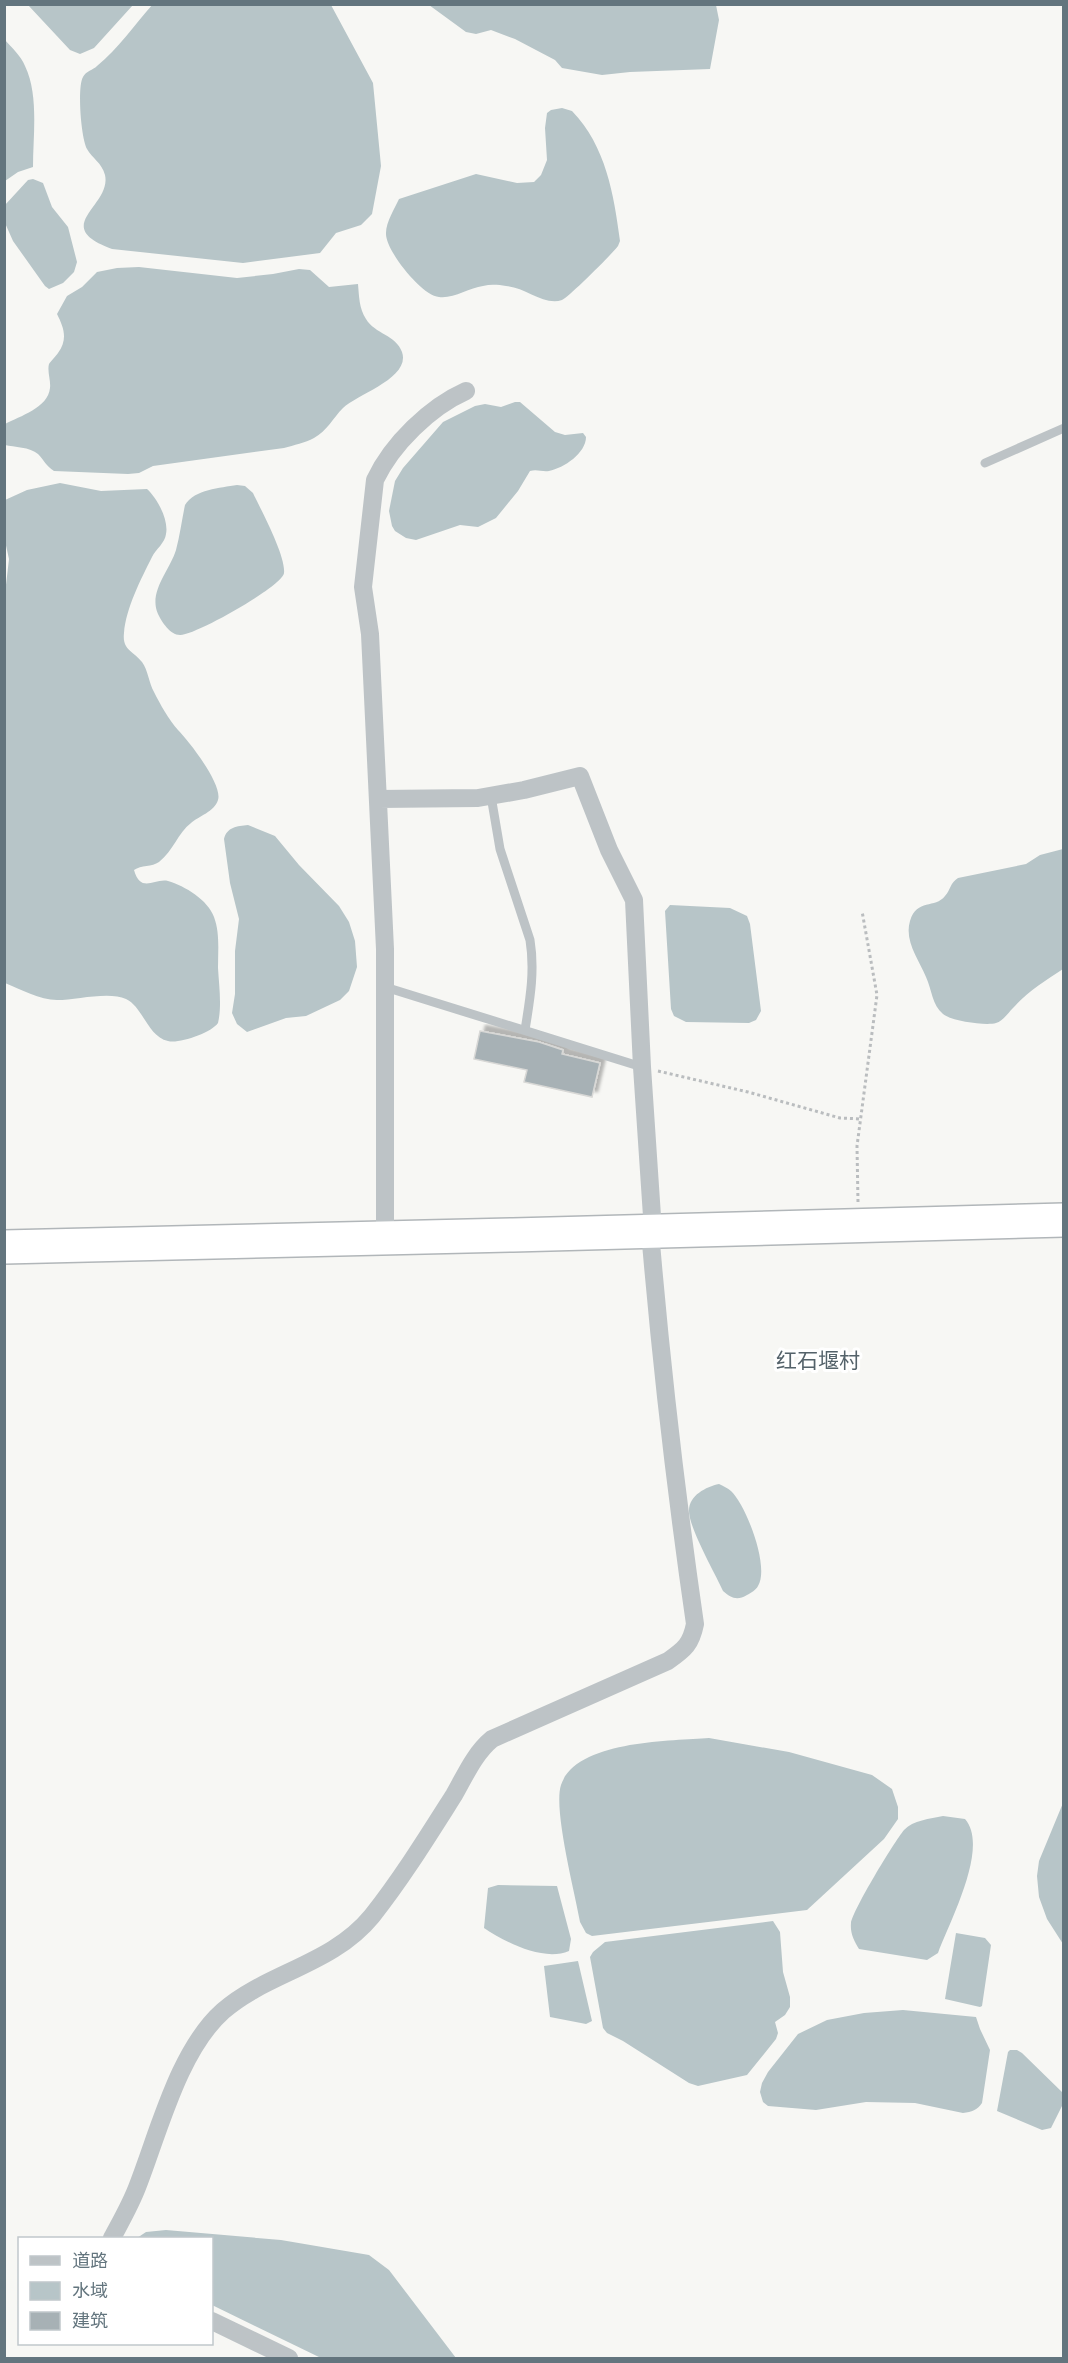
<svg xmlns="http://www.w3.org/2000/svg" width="1068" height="2363" font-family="'Roboto Condensed','Noto Sans SC',sans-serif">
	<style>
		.water { fill: #b7c5c8 }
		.building { fill: #a7b1b5; stroke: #d8d8d6; stroke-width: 1.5; filter: url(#shadow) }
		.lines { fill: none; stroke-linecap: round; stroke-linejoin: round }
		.highway-casing { stroke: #b1b6b9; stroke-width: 36 }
		.path { stroke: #babdbf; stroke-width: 3; stroke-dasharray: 3 3; stroke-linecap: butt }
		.lane { stroke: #bdc3c6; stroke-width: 9 }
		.street { stroke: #bdc3c6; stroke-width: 18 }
		.highway { stroke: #fff; stroke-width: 33 }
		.labels { text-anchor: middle; stroke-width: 6; stroke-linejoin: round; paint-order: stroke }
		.quarter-label { font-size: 21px; fill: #54626a; stroke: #fff }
	</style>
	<defs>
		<filter id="shadow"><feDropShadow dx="5.5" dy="-5.5" stdDeviation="1.5" flood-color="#0004"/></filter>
	</defs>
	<rect width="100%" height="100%" fill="#f7f7f4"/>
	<!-- water -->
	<path class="water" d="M 153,4 L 331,5 L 373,83 L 381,166 L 372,214 L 361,225 L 336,233 L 320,253 L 243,263 L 112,249 C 49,226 112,206 105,175 C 102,163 92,158 87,149 C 81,138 77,87 83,77 C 86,71 93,70 97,66 C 118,49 135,24 153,4 Z
		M 28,5 L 133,5 L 94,48 L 80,54 L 70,50 Z
		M 429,5 L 716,5 L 719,20 L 710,69 L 630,72 L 602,75 L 562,68 L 555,60 L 515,39 L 491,30 L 476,34 L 466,32 Z
		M 5,40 C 12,48 21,56 25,66 C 39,95 33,135 33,167 L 18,172 L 5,181 Z
		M 562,108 L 572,111 C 606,146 614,195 620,241 L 618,246 C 612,254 569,297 562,300 C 544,306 525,287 506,286 C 499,285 491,284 483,286 C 469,288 453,299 439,297 C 422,296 385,250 386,233 C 386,222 395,208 399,199 L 476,174 L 517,183 L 534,182 L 541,175 L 547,160 L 545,128 L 547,113 L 551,110 Z
		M 33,179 L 43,183 L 52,207 L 68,227 L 77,262 L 74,272 L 63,283 L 49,289 L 45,286 L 13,241 L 5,223 L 5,205 L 28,180 Z
		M 139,267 L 237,278 L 273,274 L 299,269 L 310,270 L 329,287 L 358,284 C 359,295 359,309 366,319 C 375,334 396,335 402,352 C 411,378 358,394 343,408 C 333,418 327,431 314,438 C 305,443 294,445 284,448 L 153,466 L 139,473 L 128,474 L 54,471 C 46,466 44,460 38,454 C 30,447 14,447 5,445 L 5,424 C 20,416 48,408 50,388 C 51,381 47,371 49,364 C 51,361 56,356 58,353 C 68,339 64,328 57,314 L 67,296 L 82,287 L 97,272 L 117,268 Z
		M 515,402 L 520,402 L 555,432 L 565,435 L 583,433 L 586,437 C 586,453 564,468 549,471 C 542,472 537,469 530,471 L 518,491 L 496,518 L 478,527 L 460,525 L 416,540 L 406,538 L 395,531 L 392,526 L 389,511 L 395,481 L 403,468 L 443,422 L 475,406 L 485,404 L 501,407 Z
		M 60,483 L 101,491 L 147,489 C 157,498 169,520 166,534 C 165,543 156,549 152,557 C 141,579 126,608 124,633 C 122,650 133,651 142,662 C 148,670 149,683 154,692 C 160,704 169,720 178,730 C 189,741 223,785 218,800 C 214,812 199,816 191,823 C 178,833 173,851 159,862 C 152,867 141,865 134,870 C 141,894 154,878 168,881 C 185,886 208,900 214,917 C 220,933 218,951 218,968 C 219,985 222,1006 218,1023 C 211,1033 179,1044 168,1041 C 148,1037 143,1007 126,999 C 109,991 76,1000 57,1000 C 40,1000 20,989 5,983 L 4,602 L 9,559 L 5,541 L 5,500 L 27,490 Z
		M 237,485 L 245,486 L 253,493 C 261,510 286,556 284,573 C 283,586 194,636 180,635 C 170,635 162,622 158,614 C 148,592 170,570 176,550 C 180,535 182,519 185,505 C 195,489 220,488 237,485 Z
		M 248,825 L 275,836 L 299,865 L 339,906 L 349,922 L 355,941 L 357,967 L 349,991 L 340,1000 L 306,1016 L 286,1018 L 247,1032 L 237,1024 L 232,1013 L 235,994 L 235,951 L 239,919 L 230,883 L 224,839 C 227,827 237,826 248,825 Z
		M 1063,849 L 1063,969 C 1046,980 1026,993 1013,1008 C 1008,1013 1003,1021 996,1023 C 986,1026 951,1021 943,1014 C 932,1005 932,990 926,977 C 919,960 904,941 910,921 C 917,898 935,909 945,896 C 951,889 950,883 958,878 L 1026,864 L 1040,855 Z
		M 670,905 L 730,908 L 747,916 L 750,924 L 761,1011 L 756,1020 L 749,1023 L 686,1022 L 674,1016 L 671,1009 L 665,911 Z
		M 719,1484 C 723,1486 728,1488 731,1491 C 746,1505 770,1567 758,1586 C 756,1590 751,1593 747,1595 C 737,1601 731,1598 723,1591 C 715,1573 689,1528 689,1511 C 689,1495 706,1487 719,1484 Z
		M 709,1738 L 789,1752 L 872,1775 L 892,1789 L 898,1807 L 898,1819 L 884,1839 L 807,1910 L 592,1936 L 586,1933 L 580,1922 C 575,1893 553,1809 561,1785 C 576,1740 671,1741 709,1738 Z
		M 1063,1803 L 1063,1944 L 1047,1919 L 1039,1897 L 1037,1876 L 1039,1861 Z
		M 943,1816 L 965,1819 C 990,1847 949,1923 938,1953 L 927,1960 L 859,1949 C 854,1941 850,1933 851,1923 C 853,1910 894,1842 904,1830 C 913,1820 930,1819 943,1816 Z
		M 498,1885 L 557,1886 L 571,1939 L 569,1951 C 543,1962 505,1942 484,1928 L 488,1888 Z
		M 773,1921 L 780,1932 L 783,1972 L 790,1997 L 790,2007 L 785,2015 L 775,2022 L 778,2033 L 776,2039 L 747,2075 L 698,2086 L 689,2083 L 623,2041 L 607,2033 L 603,2028 L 590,1957 L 593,1952 L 605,1942 Z
		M 956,1933 L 985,1938 L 991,1945 L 982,2006 L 980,2007 L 945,1999 Z
		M 578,1961 L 592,2021 L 586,2024 L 550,2017 L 544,1966 Z
		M 903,2010 L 976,2017 L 980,2029 L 990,2050 L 982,2103 C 977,2110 972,2112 963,2113 L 915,2103 L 866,2102 L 816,2110 L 768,2106 L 763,2102 L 760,2092 L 762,2083 L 768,2072 L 798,2034 L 827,2020 L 864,2013 Z
		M 1010,2050 L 1017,2050 L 1022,2053 L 1063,2093 L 1063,2104 L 1051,2128 L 1042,2130 L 997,2111 L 1008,2052 Z
		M 166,2230 L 281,2240 L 369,2255 L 389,2270 L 456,2358 L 321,2358 L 212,2305 L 212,2238 L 137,2238 L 146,2232 Z"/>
	<!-- building -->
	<path class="building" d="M 480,1031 L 539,1042 L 563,1050 L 562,1054 L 600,1063 L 592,1097 L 524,1082 L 527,1070 L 474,1059 Z"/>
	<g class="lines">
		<!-- highway casing -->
		<g class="highway-casing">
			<path id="highway" d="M 4,1247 L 513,1235 L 1064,1220"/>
		</g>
		<!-- path -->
		<path class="path" d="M 658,1071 L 748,1092 L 840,1118 L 861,1119
			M 858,1202 L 857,1146 L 877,995 L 862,911"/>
		<!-- lane -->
		<path class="lane" d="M 985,463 L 1064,428
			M 491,796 L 500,849 L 530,940 C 535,971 530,999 525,1030
			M 385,987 L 642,1067"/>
		<!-- street -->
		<path class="street" d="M 378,799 L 478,798 L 524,790 L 580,776 L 609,850 L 634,900 L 642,1067 L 653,1231
			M 385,1238 L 385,949 L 370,634 L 363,587 L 375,480 C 392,444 430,407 466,391
			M 112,2238 C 121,2221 131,2204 138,2185 C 159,2131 179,2050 223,2011 C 268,1972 332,1965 372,1916 C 402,1878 428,1836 454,1795 C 465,1776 474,1754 492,1739 L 668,1661 C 685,1649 691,1644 695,1624 C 676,1493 661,1363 650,1231
			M 212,2321 L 289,2358"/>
		<!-- highway -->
		<use href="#highway" class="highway"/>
	</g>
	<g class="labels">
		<!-- quarter labels -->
		<g class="quarter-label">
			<text x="818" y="1368">红石堰村</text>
		</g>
	</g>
	<!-- border -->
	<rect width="1068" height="2363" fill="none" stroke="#63757e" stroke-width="12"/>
	<!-- legend -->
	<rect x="18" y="2237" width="195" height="108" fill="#ffffff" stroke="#c1c8cb" stroke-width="1.5"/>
	<rect x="30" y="2256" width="30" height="9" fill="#bdc3c6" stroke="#c1c8cb" stroke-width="1.5"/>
	<text x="72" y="2267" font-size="18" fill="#63757e">道路</text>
	<rect x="30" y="2282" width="30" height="18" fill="#b7c5c8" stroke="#c1c8cb" stroke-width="1.5"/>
	<text x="72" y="2297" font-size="18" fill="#63757e">水域</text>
	<rect x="30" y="2312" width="30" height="18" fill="#a7b1b5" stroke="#c1c8cb" stroke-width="1.5"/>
	<text x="72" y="2327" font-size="18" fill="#63757e">建筑</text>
</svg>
